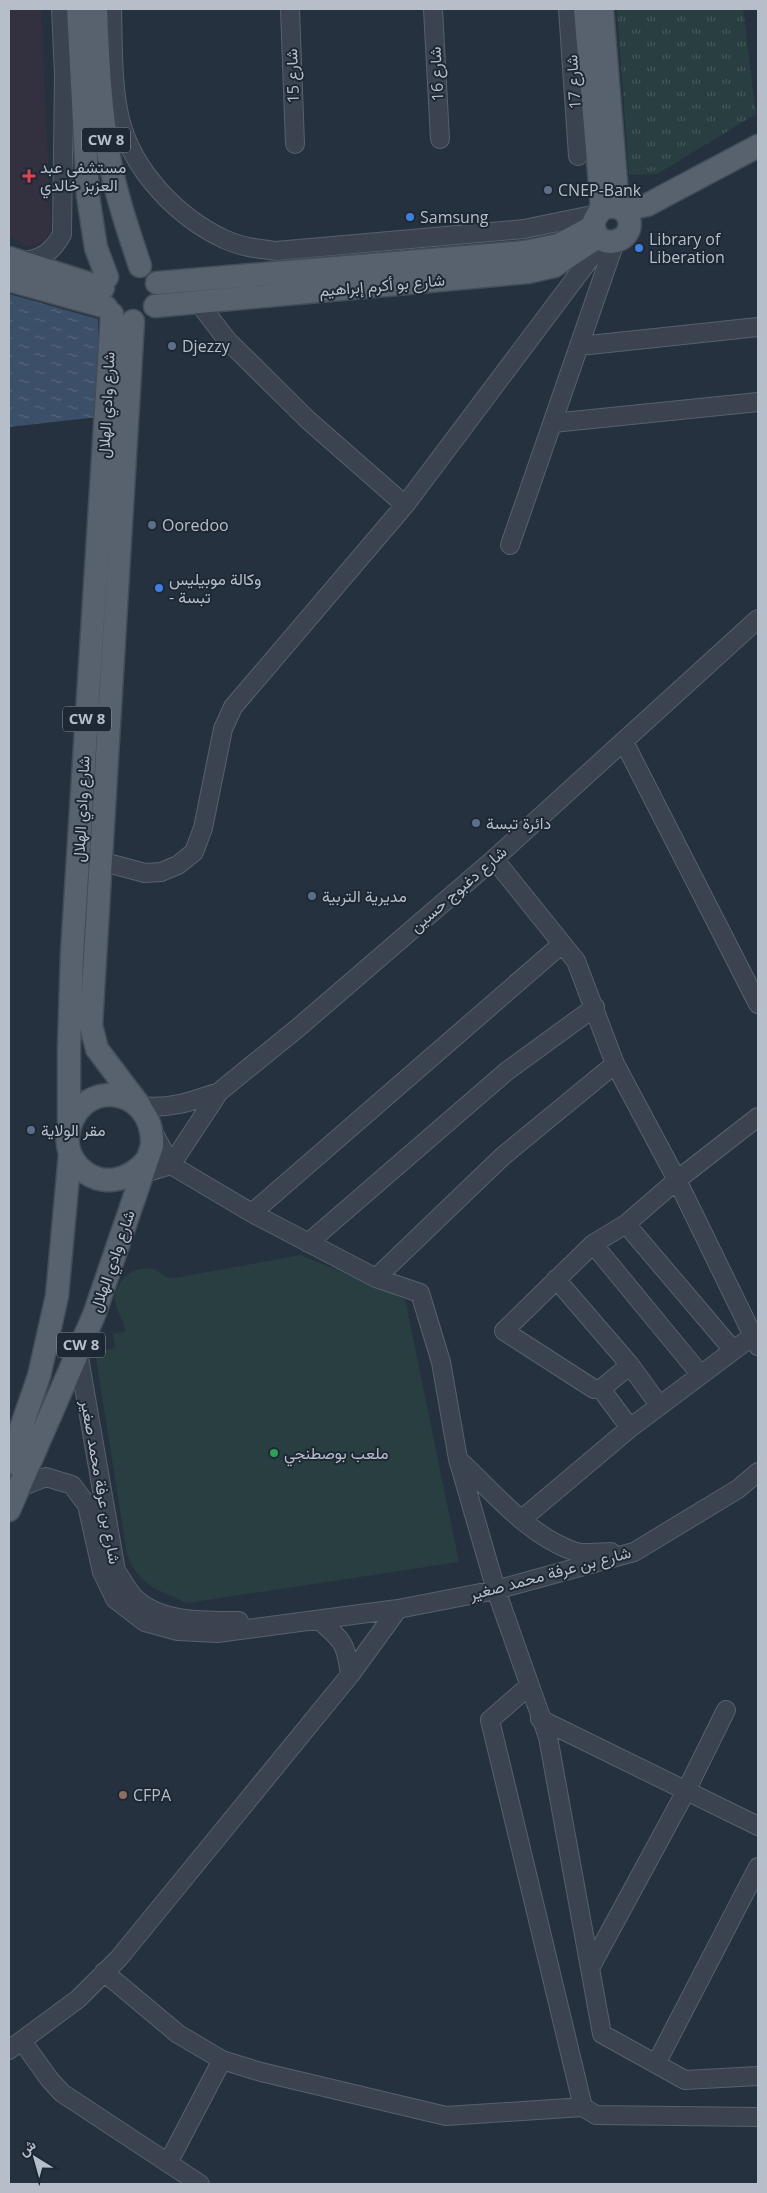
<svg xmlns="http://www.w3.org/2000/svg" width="767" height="2193" font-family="'Open Sans',Vazirmatn,sans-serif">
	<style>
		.medical { fill: #333140 }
		.grass { fill: #283e40 }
		.park { fill: url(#park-tufts) }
		.water { fill: url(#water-ripples) }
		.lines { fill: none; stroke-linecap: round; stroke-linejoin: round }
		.minor-casing { stroke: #57616d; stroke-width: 20 }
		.major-casing { stroke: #434c58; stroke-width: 25 }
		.minor { stroke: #3a434f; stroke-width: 18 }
		.major { stroke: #58626f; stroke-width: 22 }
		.health-dot { fill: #e0444e; stroke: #1e2834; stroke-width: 2 }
		.service-dot { fill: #5c6f8a; stroke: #1e2834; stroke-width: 2 }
		.shop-dot { fill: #3f7fe0; stroke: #1e2834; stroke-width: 2 }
		.leisure-dot { fill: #2e9e5b; stroke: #1e2834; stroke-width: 2 }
		.education-dot { fill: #8d6e63; stroke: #1e2834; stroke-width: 2 }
		.labels { text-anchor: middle; stroke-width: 4; stroke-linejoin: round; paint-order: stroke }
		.shield { fill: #1e2834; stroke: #88919d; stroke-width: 1 }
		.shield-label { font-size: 15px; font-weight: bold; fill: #b6beca }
		.street-label { font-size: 16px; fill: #b6beca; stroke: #1e2834 }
		.poi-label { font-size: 16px; fill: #b6beca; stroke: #1e2834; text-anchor: start }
	</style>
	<defs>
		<pattern id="park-tufts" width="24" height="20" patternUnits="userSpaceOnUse" patternTransform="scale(1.25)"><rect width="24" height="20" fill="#283e40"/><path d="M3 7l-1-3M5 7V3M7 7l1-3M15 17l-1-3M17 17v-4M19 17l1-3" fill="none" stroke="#45585a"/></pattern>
		<pattern id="water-ripples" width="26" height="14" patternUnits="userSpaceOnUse" patternTransform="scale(1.25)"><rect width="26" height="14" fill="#3c4f68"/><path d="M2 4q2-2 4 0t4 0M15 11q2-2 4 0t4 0" fill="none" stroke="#56677c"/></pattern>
	</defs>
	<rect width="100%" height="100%" fill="#26313f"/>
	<!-- medical -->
	<path class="medical" d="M 9,9 L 41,9 L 51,229 L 45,241 L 33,246 L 24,245 L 9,236 Z"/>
	<!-- grass -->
	<path class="grass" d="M 301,1255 L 405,1299 L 459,1562 L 187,1603 C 159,1590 138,1586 127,1554 L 95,1352 L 115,1348 L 113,1334 L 125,1331 C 124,1321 117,1312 115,1302 C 113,1282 133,1264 153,1269 C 159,1271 164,1277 170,1278 C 175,1278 181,1277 185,1276 Z"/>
	<!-- park -->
	<path class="park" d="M 617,9 L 743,9 L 756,114 L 657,174 L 629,175 Z"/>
	<!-- water -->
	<path class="water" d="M 9,294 L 98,319 L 98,417 L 9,427 Z"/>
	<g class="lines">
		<!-- minor casing -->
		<g class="minor-casing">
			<path id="minor" d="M 112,9 C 113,42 112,87 120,119 C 132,170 177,217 224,239 C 241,247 259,249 276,251 L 524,229 L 597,214
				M 290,9 L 295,144
				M 433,9 L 440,139
				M 568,9 L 578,156
				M 20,262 C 41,259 52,253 62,234 L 64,75 L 61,9
				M 198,302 L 227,340 L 308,420 L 405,505
				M 580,346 L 758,327
				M 553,423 L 758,402
				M 510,545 L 615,242
				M 624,742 L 758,1004
				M 89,858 L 145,873 L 161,872 L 178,865 L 194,852 L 203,828 L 223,729 L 233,707 L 405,505 L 604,240
				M 494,859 L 576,961 L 615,1064 L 677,1180 L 758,1346
				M 140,1106 C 170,1109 190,1102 219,1092
				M 153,1132 L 171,1165 L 252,1213 L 376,1278 L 420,1293 L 441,1362 L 458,1459 L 496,1590 L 548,1737 L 602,2034 L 685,2080 L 758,2076
				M 132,1177 L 171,1165 L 219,1092 L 299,1027 L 494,859 L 758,619
				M 252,1213 L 562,944
				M 626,1224 L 733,1350
				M 308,1243 L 507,1071 L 595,1007
				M 593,1244 L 700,1374
				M 376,1278 L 503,1156 L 615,1064
				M 556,1279 L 630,1365 L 659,1405
				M 78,1352 L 116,1571 C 122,1579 127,1590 134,1597 C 160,1623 205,1621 239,1621
				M 601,1389 L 594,1389 L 504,1331 L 593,1244 L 626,1224 L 677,1180 L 758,1117
				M 630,1428 L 601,1389 L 630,1365
				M 458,1459 C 492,1491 528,1535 573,1551 C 583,1555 600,1552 611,1552
				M 18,1488 L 46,1477 L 72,1485 L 87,1505 L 102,1572 L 115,1599 L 145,1622 L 178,1631 L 217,1633 L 398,1609 L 496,1590 L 634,1552 L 738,1489 L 758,1472
				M 522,1519 L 630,1428 L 758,1332
				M 319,1620 C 343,1641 346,1643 350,1675
				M 529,1686 L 490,1720 L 583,2107 L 596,2115 L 758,2117
				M 540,1719 L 758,1826
				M 590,1968 L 686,1791 L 726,1710
				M 104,1972 L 178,2034 L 222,2060 L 261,2072 L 446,2116 L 583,2107
				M 22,2041 L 50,2080 L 62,2093 L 200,2184
				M 9,2050 L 78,1999 L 119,1958 L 350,1675 L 398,1609
				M 656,2064 L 758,1867
				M 168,2163 L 222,2060"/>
		</g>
		<!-- major casing -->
		<g class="major-casing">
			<path id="major" d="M 78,9 L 88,196 L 96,248 L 107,277
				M 96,9 C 98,58 100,108 109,157 C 116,195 128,230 140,266
				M 585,9 L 600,184 C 600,191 603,204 600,210 C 597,217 592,220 594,228 C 599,252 635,242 629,219 C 625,206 611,204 601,210
				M 602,9 L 618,207
				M 623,210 L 647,205 L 758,146
				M 9,258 L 103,288
				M 9,280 L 106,307
				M 157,283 L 525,252 L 559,245 L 594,226
				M 155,306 L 528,272 L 554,266 L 598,237
				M 133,321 L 91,1025 L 97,1049 L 140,1106
				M 69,1124 L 69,1048 L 72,954 L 112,314
				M 9,1463 L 39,1376 L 57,1296 L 70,1154
				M 9,1510 L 94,1315 L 152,1146 C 155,1084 76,1076 68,1136 C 66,1146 71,1159 79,1167 C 101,1189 129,1181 147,1160"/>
		</g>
		<!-- minor -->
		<use href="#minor" class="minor"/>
		<!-- major -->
		<use href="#major" class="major"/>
	</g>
	<!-- markers -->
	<path class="health-dot" d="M26.5 168.5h5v5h5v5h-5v5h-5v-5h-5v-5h5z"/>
	<g class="service-dot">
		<circle cx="548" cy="190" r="5"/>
		<circle cx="172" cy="346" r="5"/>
		<circle cx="152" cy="525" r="5"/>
		<circle cx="476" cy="823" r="5"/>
		<circle cx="312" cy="896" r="5"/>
		<circle cx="31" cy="1130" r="5"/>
	</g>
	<g class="shop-dot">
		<circle cx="410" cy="217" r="5"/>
		<circle cx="639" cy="248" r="5"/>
		<circle cx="159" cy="588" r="5"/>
	</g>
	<circle class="leisure-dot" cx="274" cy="1453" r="5"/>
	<circle class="education-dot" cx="123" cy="1795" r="5"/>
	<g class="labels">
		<!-- shield labels -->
		<g class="shield">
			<rect x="82" y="127.5" width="48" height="25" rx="4"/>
			<rect x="63" y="706.5" width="48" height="25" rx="4"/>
			<rect x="57" y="1332.5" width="48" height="25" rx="4"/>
		</g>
		<g class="shield-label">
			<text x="106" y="145">CW 8</text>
			<text x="87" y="724">CW 8</text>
			<text x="81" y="1350">CW 8</text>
		</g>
		<!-- street labels -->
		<g class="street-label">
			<text transform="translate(436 74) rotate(-93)" y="6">شارع 16</text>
			<text transform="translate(292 76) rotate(-92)" y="6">شارع 15</text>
			<text transform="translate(573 82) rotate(-94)" y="6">شارع 17</text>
			<text transform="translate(382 285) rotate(-5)" y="6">شارع بو أكرم إبراهيم</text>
			<text transform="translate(106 405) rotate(-87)" y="6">شارع وادي الهلال</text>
			<text transform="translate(81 809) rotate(-87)" y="6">شارع وادي الهلال</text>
			<text transform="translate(458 889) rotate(-41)" y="6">شارع دغبوج حسين</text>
			<text transform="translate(112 1261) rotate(-71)" y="6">شارع وادي الهلال</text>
			<text transform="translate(101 1482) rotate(80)" y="6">شارع بن عرفة محمد صغير</text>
			<text transform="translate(550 1573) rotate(-15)" y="6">شارع بن عرفة محمد صغير</text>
		</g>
		<!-- poi labels -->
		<g class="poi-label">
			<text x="40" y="173">مستشفى عبد<tspan x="40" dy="18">العزبز خالدي</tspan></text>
			<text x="558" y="196">CNEP-Bank</text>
			<text x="420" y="223">Samsung</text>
			<text x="649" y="245">Library of<tspan x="649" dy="18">Liberation</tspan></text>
			<text x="182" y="352">Djezzy</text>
			<text x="162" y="531">Ooredoo</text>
			<text x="169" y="585">وكالة موبيليس<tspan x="169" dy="18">- تبسة</tspan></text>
			<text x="486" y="829">دائرة تبسة</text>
			<text x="322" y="902">مديرية التربية</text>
			<text x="41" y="1136">مقر الولاية</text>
			<text x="284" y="1459">ملعب بوصطنجي</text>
			<text x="133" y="1801">CFPA</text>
		</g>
	</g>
	<!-- border -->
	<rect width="767" height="2193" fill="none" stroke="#b6beca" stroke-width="20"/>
	<!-- north arrow -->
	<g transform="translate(35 2158) rotate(323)" stroke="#1e2834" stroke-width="4" paint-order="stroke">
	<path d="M0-4L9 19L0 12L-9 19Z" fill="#b6beca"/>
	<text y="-8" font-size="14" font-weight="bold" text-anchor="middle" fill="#b6beca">ش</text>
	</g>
</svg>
